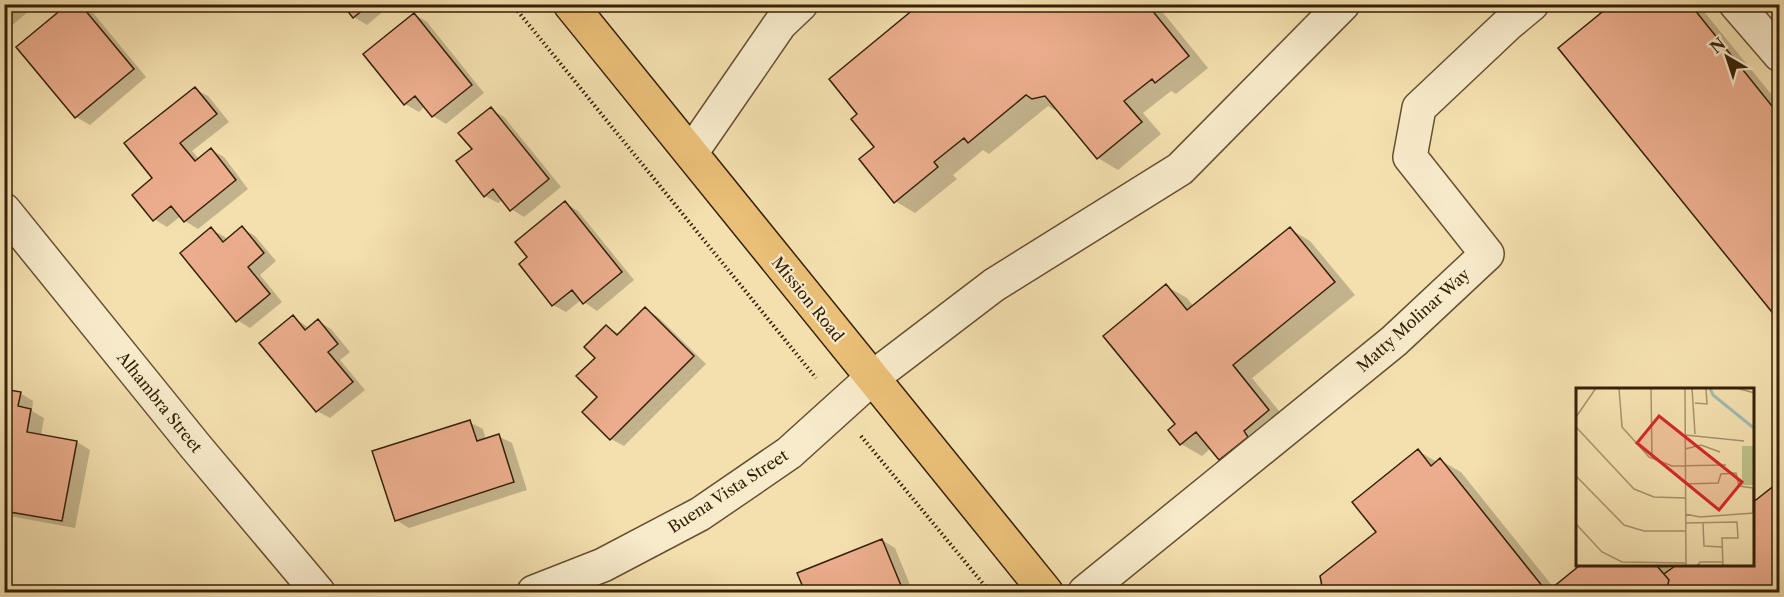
<svg xmlns="http://www.w3.org/2000/svg" width="1784" height="597" font-family="'Libre Caslon Text',serif">
	<style>
		.shadow { fill: #0003 }
		.building { fill: #ebad8d; stroke: #352007; stroke-width: 1.5 }
		.lines { fill: none; stroke-linecap: round; stroke-linejoin: round }
		.minor-casing { stroke: #655031; stroke-width: 36 }
		.major-casing { stroke: #352007; stroke-width: 36 }
		.path { stroke: #352007; stroke-width: 4; stroke-dasharray: 1.5 3; stroke-linecap: butt }
		.minor { stroke: #f8ebcb; stroke-width: 33 }
		.major { stroke: #eac078; stroke-width: 33 }
		.labels { text-anchor: middle; stroke-width: 4.5; stroke-linejoin: round; paint-order: stroke }
		.street-label { font-size: 16px; fill: #352007; stroke: #f8ebcb }
		.inset-river { fill: none; stroke: #9fbbb5; stroke-width: 3 }
		.inset-road { fill: none; stroke: #a8936c; stroke-width: 1.5 }
		.view { fill: #d62828; fill-opacity: 0.15; stroke: #d62828; stroke-width: 3 }
		.inset-edge { fill: none; stroke: #352007; stroke-width: 3 }
	</style>
	<rect width="100%" height="100%" fill="#f4e0af"/>
	<filter id="stains"><feTurbulence type="fractalNoise" baseFrequency=".00333" numOctaves="4"/><feColorMatrix values="0 0 0 0 .2 0 0 0 0 .09 0 0 0 0 .02 0 0 0 .5 -.17"/></filter>
	<radialGradient id="worn" r=".72"><stop offset=".6" stop-color="#630" stop-opacity="0"/><stop offset="1" stop-color="#630" stop-opacity=".3"/></radialGradient>
	<!-- shadow -->
	<path class="shadow" d="M 4,4 L 37,4 L 9,28 L 4,26 Z
		M 70,4 L 83,4 L 89,8 L 146,77 L 90,125 L 76,117 L 18,47 Z
		M 343,4 L 392,4 L 367,25 L 354,17 Z
		M 923,4 L 1156,4 L 1208,68 L 1176,94 L 1171,91 L 1143,113 L 1161,134 L 1118,170 L 1098,158 L 1057,109 L 1054,110 L 1048,106 L 989,154 L 983,150 L 953,175 L 957,179 L 915,213 L 895,201 L 876,147 L 859,114 Z
		M 1614,4 L 1698,4 L 1780,105 L 1780,320 Z
		M 414,14 L 427,22 L 484,93 L 446,124 L 433,116 L 425,106 L 419,112 L 405,104 L 365,54 Z
		M 195,89 L 208,96 L 229,122 L 192,151 L 199,159 L 211,150 L 224,157 L 248,189 L 198,229 L 185,221 L 181,216 L 167,227 L 154,219 L 155,178 Z
		M 491,109 L 504,117 L 561,187 L 524,217 L 511,209 L 503,200 L 498,203 L 485,196 Z
		M 565,203 L 578,211 L 634,280 L 597,311 L 581,300 L 566,312 L 553,305 L 530,257 Z
		M 242,228 L 255,236 L 276,261 L 260,275 L 282,302 L 250,328 L 237,320 L 211,229 L 225,237 L 227,240 Z
		M 1290,229 L 1310,241 L 1355,295 L 1252,378 L 1289,423 L 1241,471 L 1220,459 L 1211,448 L 1202,456 L 1181,444 L 1170,430 L 1177,424 L 1166,286 L 1187,298 L 1194,307 Z
		M 645,309 L 658,317 L 706,364 L 624,446 L 611,439 L 599,397 L 597,358 L 606,327 L 620,334 Z
		M 293,317 L 309,328 L 318,321 L 331,329 L 350,352 L 340,360 L 365,390 L 330,418 L 317,411 Z
		M 4,390 L 20,393 L 33,401 L 32,411 L 44,418 L 41,436 L 77,442 L 90,450 L 75,528 L 4,515 Z
		M 469,422 L 483,429 L 486,440 L 498,436 L 512,443 L 527,490 L 409,528 L 396,520 Z
		M 1418,451 L 1437,462 L 1440,460 L 1461,472 L 1554,588 L 1581,566 L 1667,566 L 1671,570 L 1677,566 L 1752,566 L 1780,483 L 1780,592 L 1325,592 L 1321,577 L 1378,532 Z
		M 882,540 L 895,548 L 913,592 L 806,592 L 799,574 Z"/>
	<!-- building -->
	<path class="building" d="M 4,4 L 15,4 L 4,13 Z
		M 68,4 L 80,4 L 134,69 L 75,118 L 16,47 Z
		M 342,4 L 370,4 L 353,18 Z
		M 920,4 L 1147,4 L 1189,56 L 1155,83 L 1152,79 L 1124,101 L 1142,122 L 1097,159 L 1045,96 L 1032,99 L 1026,95 L 968,143 L 964,138 L 934,162 L 938,167 L 894,203 L 859,159 L 874,147 L 851,119 L 857,114 L 829,79 Z
		M 1612,4 L 1690,4 L 1780,116 L 1780,322 L 1558,48 Z
		M 414,13 L 472,85 L 432,117 L 415,96 L 404,105 L 363,54 Z
		M 195,87 L 217,114 L 180,143 L 195,161 L 211,148 L 236,180 L 184,222 L 171,206 L 153,221 L 132,195 L 152,178 L 124,143 Z
		M 491,107 L 549,179 L 510,211 L 493,189 L 484,197 L 456,161 L 472,149 L 458,133 Z
		M 565,201 L 622,272 L 583,304 L 572,290 L 552,306 L 519,264 L 527,257 L 515,242 Z
		M 242,226 L 264,253 L 248,267 L 270,294 L 236,322 L 180,253 L 211,227 L 223,242 Z
		M 1290,227 L 1335,282 L 1233,365 L 1269,410 L 1244,431 L 1248,437 L 1219,460 L 1196,432 L 1180,445 L 1168,430 L 1175,424 L 1103,336 L 1166,284 L 1187,310 Z
		M 645,307 L 694,356 L 610,440 L 582,412 L 597,397 L 576,376 L 595,358 L 584,347 L 606,325 L 617,335 Z
		M 293,315 L 305,330 L 318,319 L 338,344 L 328,352 L 353,382 L 316,412 L 259,343 Z
		M 4,389 L 21,392 L 18,406 L 31,409 L 27,432 L 77,441 L 62,521 L 4,511 Z
		M 470,420 L 477,441 L 499,434 L 514,482 L 395,521 L 372,451 Z
		M 1418,449 L 1431,466 L 1440,458 L 1547,592 L 1579,566 L 1657,566 L 1669,580 L 1666,592 L 1323,592 L 1320,576 L 1376,532 L 1352,502 Z
		M 1780,481 L 1780,592 L 1666,592 L 1669,580 L 1664,574 L 1675,566 L 1752,566 L 1752,503 Z
		M 882,539 L 902,588 L 891,592 L 805,592 L 797,573 Z"/>
	<g class="lines">
		<!-- minor casing -->
		<g class="minor-casing">
			<path id="minor" d="M 1736,4 L 1780,55
				M 691,153 L 780,24 L 801,4
				M 4,210 L 196,447 L 318,592
				M 534,592 L 603,565 L 700,514 L 789,453 L 872,378 L 994,285 L 1180,169 L 1343,4
				M 1085,592 L 1394,341 L 1487,254 L 1410,157 L 1419,108 L 1508,24 L 1532,4"/>
		</g>
		<!-- major casing -->
		<g class="major-casing">
			<path id="major" d="M 570,4 L 1046,592"/>
		</g>
		<!-- path -->
		<path class="path" d="M 512,4 L 816,378
			M 861,436 L 990,592"/>
		<!-- minor -->
		<use href="#minor" class="minor"/>
		<!-- major -->
		<use href="#major" class="major"/>
	</g>
	<g class="labels">
		<!-- street labels -->
		<g class="street-label">
			<text transform="translate(808 299) rotate(51)" y="6">Mission Road</text>
			<text transform="translate(1413 320) rotate(-42)" y="6">Matty Molinar Way</text>
			<text transform="translate(160 402) rotate(51)" y="6">Alhambra Street</text>
			<text transform="translate(728 491) rotate(-33)" y="6">Buena Vista Street</text>
		</g>
	</g>
	<!-- overview -->
	<g transform="translate(1576 388)">
		<rect width="178" height="178" fill="#f4e0af"/>
		<path d="M 166,58 L 178,58 L 178,97 L 166,97 Z" fill="#bec189"/>
		<path class="inset-river" d="M 134,0 L 137,7 L 179,41"/>
		<path class="inset-road" d="M 43,0 L 46,39 L 73,69 L 96,78 L 150,77M 75,0 L 76,70M 109,0 L 110,178M 116,0 L 119,46M 160,0 L 179,5M 119,15 L 131,16 L 130,0M 0,29 L 20,0M 0,39 L 58,101 L 78,109 L 109,110M 109,47 L 168,53M 109,61 L 125,57 L 144,64M 0,88 L 48,137 L 68,143 L 109,143M 109,96 L 142,95 L 145,86 L 160,85 L 163,98 L 177,100 L 177,125M 109,126 L 124,129 L 178,125M 109,135 L 161,134 L 162,150 L 146,150 L 147,178M 127,135 L 128,158 L 147,159M 0,136 L 26,164 L 46,174 L 110,175M 121,178 L 124,174 L 147,174"/>
		<path class="view" d="M 83,28 L 166,94 L 143,122 L 61,55 Z"/>
		<rect width="178" height="178" class="inset-edge"/>
	</g>
	<!-- margin -->
	<rect width="1784" height="597" fill="none" stroke="#f4e0af" stroke-width="24"/>
	<rect x="6" y="6" width="1772" height="585" fill="none" stroke="#352007" stroke-width="3"/>
	<rect x="12" y="12" width="1760" height="573" fill="none" stroke="#352007" stroke-width="1.5"/>
	<!-- north arrow -->
	<g transform="translate(1727 57) rotate(321)" stroke="#f8ebcb" stroke-width="4.5" paint-order="stroke">
	<path d="M0-4.5L10 22L0 15L-10 22Z" fill="#352007"/>
	<text y="-9" font-size="16" font-weight="bold" text-anchor="middle" fill="#352007">N</text>
	</g>
	<rect width="100%" height="100%" filter="url(#stains)"/>
	<rect width="100%" height="100%" fill="url(#worn)"/>
</svg>
